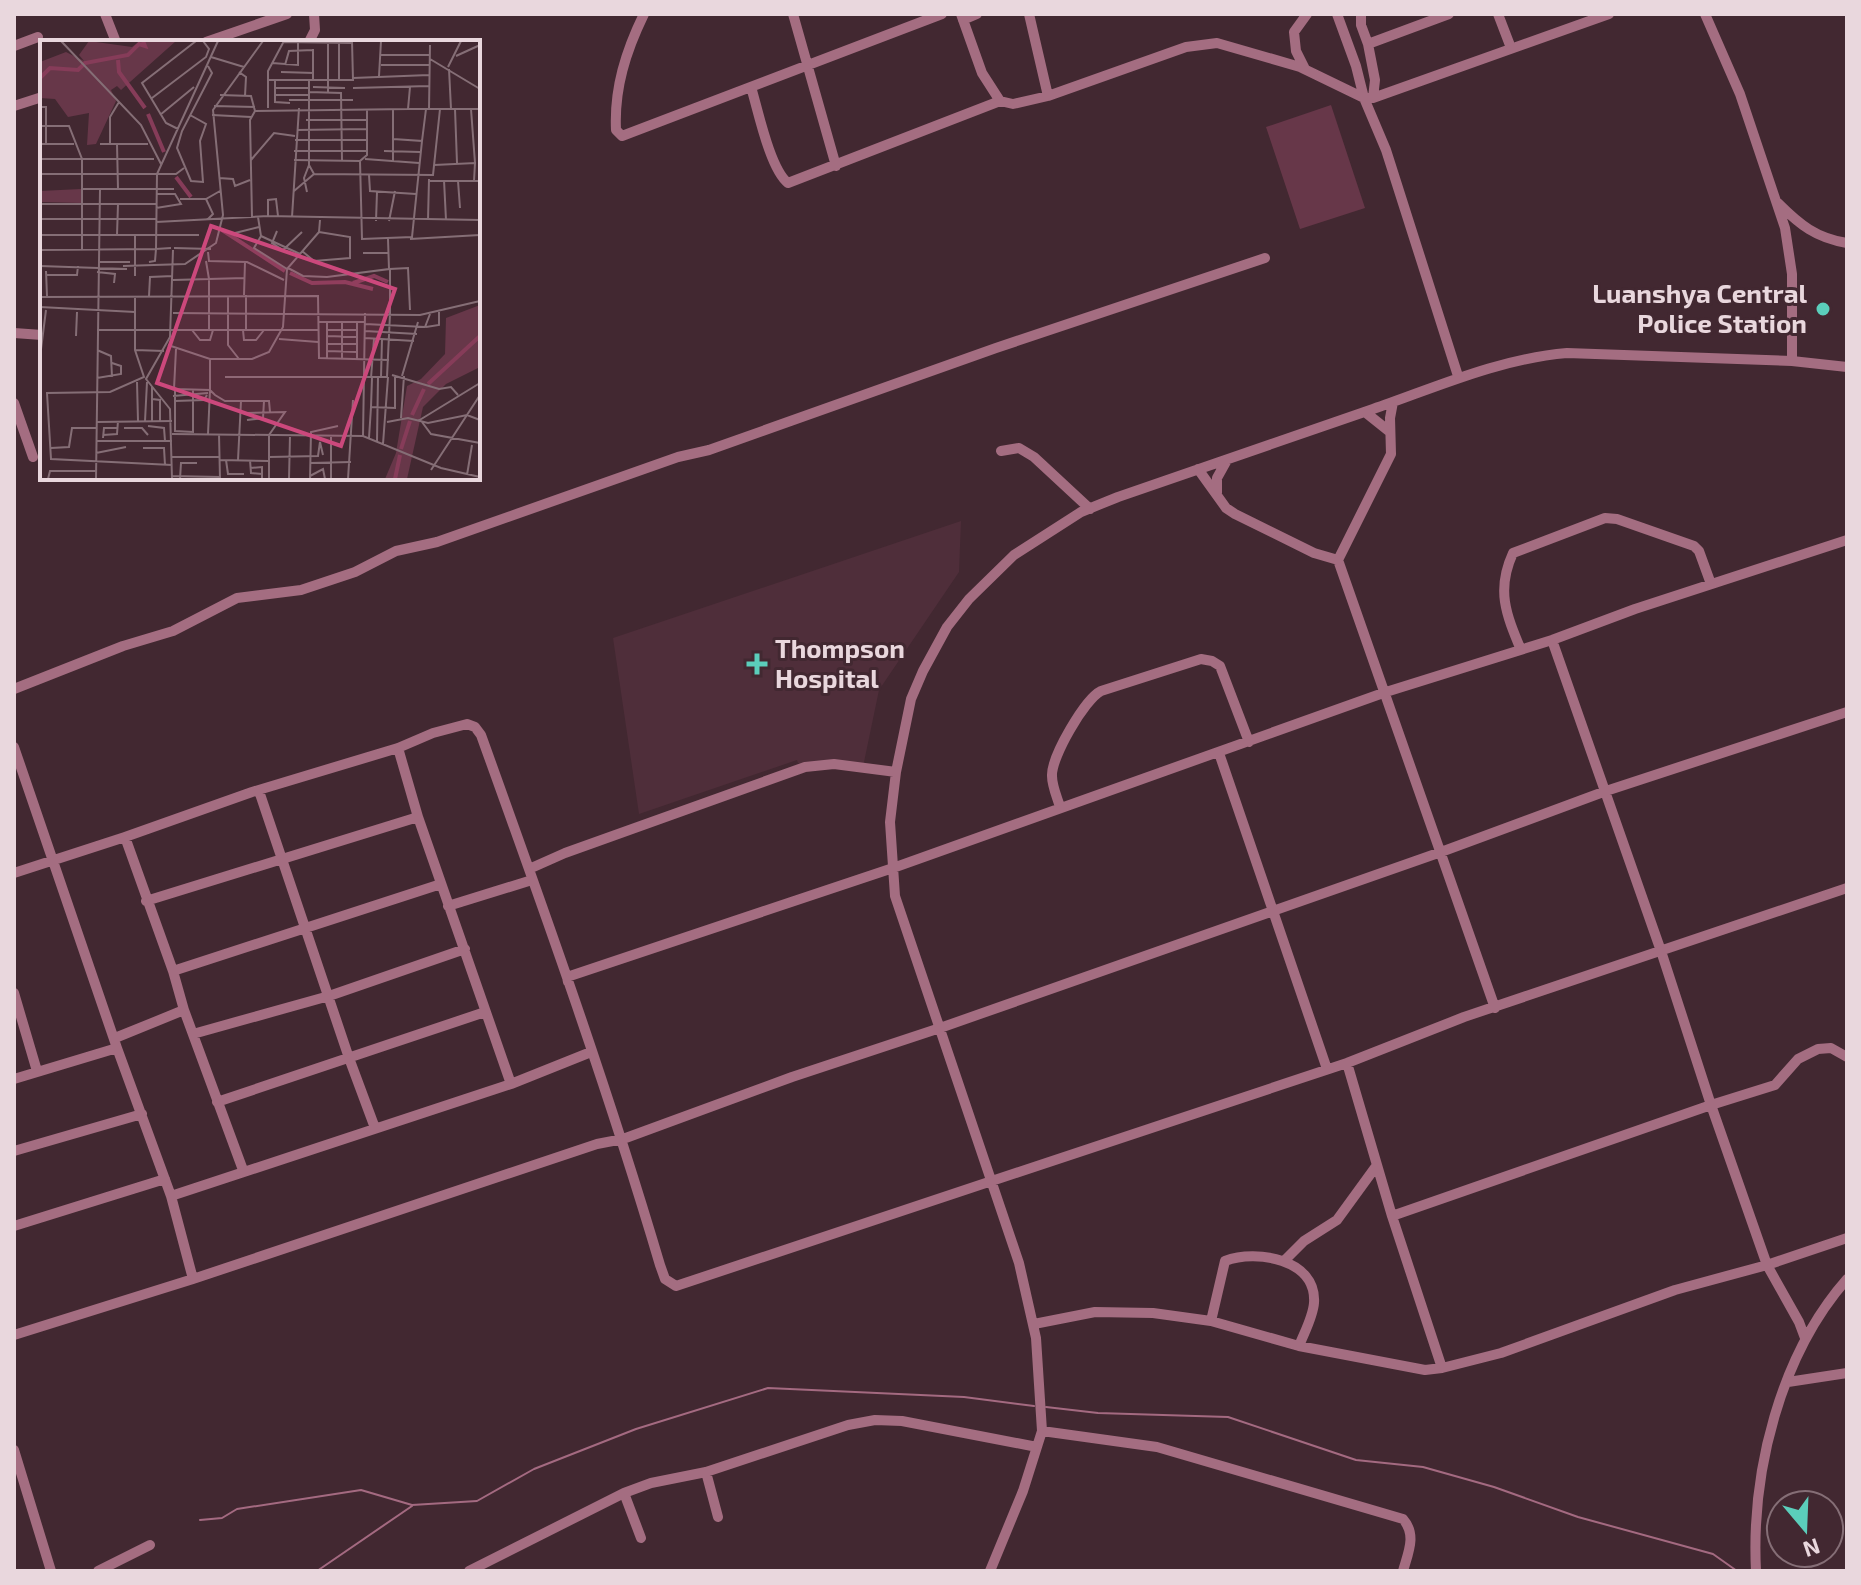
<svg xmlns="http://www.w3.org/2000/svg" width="1861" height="1585" font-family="'Exo 2',sans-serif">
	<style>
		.built { fill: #4f2e3a }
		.green { fill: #673749 }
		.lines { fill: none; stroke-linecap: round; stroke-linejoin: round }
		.stream { stroke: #a46a81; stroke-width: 2 }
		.minor { stroke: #a46d81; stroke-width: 10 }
		.poi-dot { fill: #5bcebb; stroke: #422831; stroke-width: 3 }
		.labels { text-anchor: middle; stroke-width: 6; stroke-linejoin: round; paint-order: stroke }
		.poi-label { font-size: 26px; font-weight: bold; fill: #e9d7dd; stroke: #422831; text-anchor: end }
		.inset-river { fill: none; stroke: #863c59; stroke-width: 4 }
		.inset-road { fill: none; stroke: #856e76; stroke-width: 2 }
		.view { fill: #cc487c; fill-opacity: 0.15; stroke: #cc487c; stroke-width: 4 }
		.inset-edge { fill: none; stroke: #e9d7dd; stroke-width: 4 }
	</style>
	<rect width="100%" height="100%" fill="#422831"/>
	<!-- built -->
	<path class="built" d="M 961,521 L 959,572 L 879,690 L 863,767 L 798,763 L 797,760 L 639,814 L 613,638 Z"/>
	<!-- green -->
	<path class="green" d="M 1331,105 L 1365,208 L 1300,229 L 1266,127 Z"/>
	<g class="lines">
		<!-- stream -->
		<path class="stream" d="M 1046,1407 L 1098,1413 L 1228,1417 L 1356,1460 L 1423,1467 L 1494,1487 L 1578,1517 L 1713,1554 L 1737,1571
			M 200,1520 L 222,1518 L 237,1509 L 361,1490 L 412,1505 L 477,1501 L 534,1469 L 636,1429 L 768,1388 L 964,1397 L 1034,1406
			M 317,1571 L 412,1506"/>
		<!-- minor -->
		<path class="minor" d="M 105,14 L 116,42
			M 644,14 C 626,51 614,88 616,130 L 622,136 L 942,14
			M 793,14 L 836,166
			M 961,14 L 982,73 L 1000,101
			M 1029,14 L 1048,96
			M 1337,14 L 1356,66 L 1364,98 L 1373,98 L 1609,14
			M 1361,14 L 1361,25 L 1368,44
			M 1498,14 L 1511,48
			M 1705,14 L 1740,94 L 1785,228 L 1792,274 L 1792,361
			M 963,20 L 977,14
			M 206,42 L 287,14
			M 309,42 L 315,30 L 314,14
			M 14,46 L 38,37
			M 1305,69 L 1296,51 L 1294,32 L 1307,14
			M 751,87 C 758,110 770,169 788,183 L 1000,101 L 1013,104 L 1048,96 L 1186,47 L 1217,43 L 1300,67 L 1364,98 L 1386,150 L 1458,376
			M 1373,98 L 1375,80 L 1368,44 L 1449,14
			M 14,106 L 42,97
			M 1778,203 C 1800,225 1816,238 1847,243
			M 14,333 L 42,335
			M 1393,402 L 1390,418 L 1391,454 L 1338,560 L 1495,1008
			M 14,403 L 33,457
			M 1365,412 L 1390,432
			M 1001,451 L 1019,448 L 1034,457 L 1090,509
			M 1198,469 L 1226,508 L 1235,514 L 1314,553 L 1338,560
			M 1217,493 L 1217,478 L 1227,460
			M 1521,650 C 1506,614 1496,590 1513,553 L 1605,518 L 1617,519 L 1694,546 L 1699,551 L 1711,584
			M 14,689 L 123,646 L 173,631 L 237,598 L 301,590 L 355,572 L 396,551 L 437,542 L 678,457 L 709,450 L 996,348 L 1265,258
			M 14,747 L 117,1048 L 171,1196 L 193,1279
			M 398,748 L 418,817 L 511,1084
			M 1219,753 L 1327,1069
			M 259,791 L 349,1058 L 375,1128
			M 1060,807 C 1057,797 1052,786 1052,776 C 1051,757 1085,699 1101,691 L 1201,659 L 1212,661 L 1220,666 L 1249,742
			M 125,837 L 173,971 L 184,1010 L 243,1170
			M 529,869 L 565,853 L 805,767 L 834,764 L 896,772
			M 14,873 L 125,837 L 252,792 L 398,748 L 433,733 L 467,724 L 475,727 L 481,735 C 544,910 607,1086 660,1265 L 665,1279 L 676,1286 L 1347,1063 L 1464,1017 L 1847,888
			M 146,901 L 418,817
			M 448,906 L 532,880
			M 173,971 L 441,884
			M 568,982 L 567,977 L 893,868 L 1386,692 L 1552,640 L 1635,609 L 1847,540
			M 14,993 L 37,1071
			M 193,1034 L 329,996 L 465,949
			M 115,1038 L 184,1010
			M 1847,1057 L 1831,1048 L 1818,1049 L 1798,1059 L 1775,1085 L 1711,1105 L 1767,1265 L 1847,1238
			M 1347,1063 L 1392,1216 L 1442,1368
			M 14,1079 L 117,1048
			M 217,1102 L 485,1012
			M 14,1151 L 142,1114
			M 171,1196 L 511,1084 L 591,1052
			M 1392,1216 L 1711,1105 L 1661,951 L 1552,640
			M 14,1226 L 165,1179
			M 1284,1261 L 1304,1241 L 1337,1220 L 1377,1165
			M 1211,1321 L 1225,1261 C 1256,1249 1317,1259 1314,1303 C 1313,1317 1304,1333 1299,1346
			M 1034,1324 L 1095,1312 L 1153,1313 L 1211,1321 L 1299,1346 L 1425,1370 L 1442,1368 L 1501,1353 L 1675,1290 L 1767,1265 L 1799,1322 L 1805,1338
			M 14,1335 L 193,1279 L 597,1144 L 623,1139 L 792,1077 L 940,1028 L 1441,852 L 1606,791 L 1847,712
			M 1788,1382 L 1847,1373
			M 1042,1431 L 1157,1447 L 1403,1519 C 1417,1535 1408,1553 1403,1571
			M 14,1450 L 51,1571
			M 706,1472 L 718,1517
			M 624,1493 L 641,1538
			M 98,1571 L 150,1545
			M 469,1571 L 624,1493 L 651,1483 L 706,1472 L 848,1425 L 875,1420 L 902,1421 L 1037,1447
			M 990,1571 L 1023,1491 L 1042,1431 L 1036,1338 L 1019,1263 L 895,896 L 890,822 L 896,772 L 911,699 L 923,671 L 947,627 L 969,599 L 1014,555 L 1081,512 L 1118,497 C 1203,468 1288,439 1373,409 C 1437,387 1498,359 1567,353 L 1792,361 L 1847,367
			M 1756,1571 C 1751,1472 1780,1355 1847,1279"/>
	</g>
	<!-- markers -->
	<g class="poi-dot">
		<circle cx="1823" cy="309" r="8"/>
		<path d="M753 652h8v8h8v8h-8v8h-8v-8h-8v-8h8z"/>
	</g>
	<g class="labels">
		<!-- poi labels -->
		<g class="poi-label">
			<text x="1807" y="303">Luanshya Central<tspan x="1807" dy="30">Police Station</tspan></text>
			<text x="775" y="658" text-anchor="start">Thompson<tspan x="775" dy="30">Hospital</tspan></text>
		</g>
	</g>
	<!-- overview -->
	<g transform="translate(40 40)">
		<rect width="440" height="440" fill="#422831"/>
		<path d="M 49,1 L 92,7 L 100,1 L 136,1 L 81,50 L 77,46 L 71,50 L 76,61 L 56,104 L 47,105 L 49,73 L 28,77 L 15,59 L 0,58 L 0,22 L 26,12 L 44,21 L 39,15 ZM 41,149 L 42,163 L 0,162 L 0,151 ZM 440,265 L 440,327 L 406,344 L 383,367 L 367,439 L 345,439 L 356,413 L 367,346 L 381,339 L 405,314 L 406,278 Z" fill="#673749"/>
		<path class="inset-river" d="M 78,20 L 79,32 L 105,68M 0,38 L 10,28 L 38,30 L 45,23 L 88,15 L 99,4 L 105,6 L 103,1M 108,74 L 124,112M 136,137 L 151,157M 182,190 L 245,231M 250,233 L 272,243 L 305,242 L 333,249M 313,243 L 334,236 L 348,242M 388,344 L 440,296M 372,375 L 384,349M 361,409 L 370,381M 355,439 L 360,415"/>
		<path class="inset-road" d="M 21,1 L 101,85 L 121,124M 244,2 L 312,3M 341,15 L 389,15M 416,16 L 440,5M 171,17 L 204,27M 390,19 L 440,49M 232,23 L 258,25 L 258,3M 245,25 L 249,11 L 273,10M 341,25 L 390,25M 408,27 L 421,1M 409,29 L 411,69M 199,32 L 206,37 L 205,56M 241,32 L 274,33M 339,36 L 341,1M 313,38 L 389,35M 228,40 L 313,40 L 312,1M 235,40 L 235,62 L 250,63M 269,40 L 269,125 L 274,134M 273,40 L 273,9M 299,40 L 299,1M 273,47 L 305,48M 235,48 L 269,48M 313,48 L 389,46M 269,52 L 301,53 L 302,121M 288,53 L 288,1M 180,55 L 211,56 L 215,71M 235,55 L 269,55M 112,58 L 166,17 L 169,9 L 163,1M 249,60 L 313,60M 174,66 L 215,67M 0,67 L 6,67 L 6,104M 228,68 L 228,31 L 244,1M 327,69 L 327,115 L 320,121 L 322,199 L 372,197 L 382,101 L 353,99M 368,69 L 440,69M 389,69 L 390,5M 415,69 L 417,123M 431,69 L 435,123M 120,75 L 154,47M 150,75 L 166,84 L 160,101 L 163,142 L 151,141 L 137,108 L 142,91 L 172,33 L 168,26M 172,75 L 211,77M 266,80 L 327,80M 0,86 L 29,86 L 42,119 L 42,210M 138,89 L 126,83 L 102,43 L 156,1M 257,90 L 327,89M 255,100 L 327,100M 382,101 L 386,69M 0,104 L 34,104M 60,104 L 108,104M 70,104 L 70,77 L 79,62M 77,104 L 78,149M 254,111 L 327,111M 344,111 L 380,112M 0,119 L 114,119M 325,119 L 379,123M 211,120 L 234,93 L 255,96M 254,120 L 320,121M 353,122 L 353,69M 394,125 L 435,123 L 434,141M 0,134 L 136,134 L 144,128M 329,135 L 330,151 L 376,154M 179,138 L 193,139 L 195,146 L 210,140M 404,140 L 406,180M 389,141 L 440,141M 418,141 L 420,168M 42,149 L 134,149M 254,151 L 274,134 L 393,135 L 400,69M 267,152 L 264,138 L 269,125M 140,159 L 166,159 L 180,151M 166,159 L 173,174 L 167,180M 0,164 L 116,164M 116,168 L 141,164 L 135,154 L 116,154M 228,176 L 228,160 L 236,159 L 238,176M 212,177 L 210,80 L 215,71 L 368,69 L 370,47M 218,177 L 221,196 L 214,208 L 247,229M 252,177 L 259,68M 0,179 L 116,179M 388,180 L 389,139M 336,181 L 337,152M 349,181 L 355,151M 116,182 L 228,176 L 440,180M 237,191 L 232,203 L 243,210 L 262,192M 195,193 L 219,187M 0,195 L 159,195M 77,195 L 78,164M 221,196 L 260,214M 370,199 L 440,195M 131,208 L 116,209 L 117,134 L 178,1M 134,208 L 171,209M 0,210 L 116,209 L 115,221 L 109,222M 262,211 L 274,221 L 310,218 L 310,197 L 279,192M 168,212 L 169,221 L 207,222 L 244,240M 323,213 L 349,213M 58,222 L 90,222M 0,226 L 87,229M 83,226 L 145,224 L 176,203 L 183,175 L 173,70 L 223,1M 248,228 L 263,236 L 287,237 L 349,229 L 348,199M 6,231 L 7,256M 57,232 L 75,234 L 74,243M 6,235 L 37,235 L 38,226M 95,236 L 95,195M 133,240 L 169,239 L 166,221M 204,255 L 205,222M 95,256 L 95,310 L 104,337 L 70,352 L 7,353 L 11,419 L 132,425M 109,256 L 110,237 L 133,236M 188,256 L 188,305 L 199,319M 0,257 L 278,256 L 279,318 L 349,320M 0,267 L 95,272M 133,273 L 380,275 L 440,261M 350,274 L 350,229 L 368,228 L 370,270M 278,282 L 325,282M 302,282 L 302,319M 317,282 L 317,319M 325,284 L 385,287 L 390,274M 386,287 L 399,285 L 399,272M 57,290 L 278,290M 152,290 L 160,300 L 170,300 L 173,290M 169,290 L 169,239 L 205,238M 203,290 L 204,300 L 216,300 L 224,290M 206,290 L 206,255M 287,290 L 317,290M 325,291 L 377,294M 36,296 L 37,272M 287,296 L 317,297M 325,298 L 374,301M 239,299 L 278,302M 288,304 L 317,304M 128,305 L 170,319 L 212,319 L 229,312 L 243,287 L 247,229 L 279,192 L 280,180M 136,309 L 134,349 L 170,350 L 168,394M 57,310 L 71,316 L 72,337M 95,310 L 124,311M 287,311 L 317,312M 0,317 L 6,270M 170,319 L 170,350 L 175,355 L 185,361 L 229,361 L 230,372M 287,319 L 287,281M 352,335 L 399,349 L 411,347 L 418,355M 362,336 L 378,282M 185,337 L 347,337 L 350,274M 341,337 L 342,299M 57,338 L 81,334 L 81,326 L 72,323M 331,338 L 334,299M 332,338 L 331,367 L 355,368 L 355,335M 97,342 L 98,381M 112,347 L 112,381M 135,350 L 135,391 L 153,392 L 153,350M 133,356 L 168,353M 112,359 L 120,360 L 120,381M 135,361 L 164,360 L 167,355M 206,373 L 245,372 L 229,395 L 229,439M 361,378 L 364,336M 207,380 L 223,378 L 224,361M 105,381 L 107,342M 378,381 L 440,343M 57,382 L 132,381M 347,382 L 368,378 L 388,383 L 427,375 L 440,380M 382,382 L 391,394 L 440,403M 108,386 L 124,388 L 125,401M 84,388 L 102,388 L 108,395M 132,394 L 323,396 L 401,428 L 440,437M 179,394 L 180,439M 63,395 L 77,394 L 78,381M 291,395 L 291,439M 323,396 L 325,273M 63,398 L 64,388 L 78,388M 329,398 L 331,367M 56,401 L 132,401M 337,401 L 338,337M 343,404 L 348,337M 11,408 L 29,407 L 32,388 L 56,388M 103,408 L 124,408 L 125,425M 56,413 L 86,407M 132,417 L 180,417M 229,417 L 278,416 L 280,402 L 283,415M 180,420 L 229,421M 186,420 L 188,434 L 204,434M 198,420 L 201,361M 210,420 L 211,433 L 222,434M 270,423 L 311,422M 210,428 L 222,427 L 222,439M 391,430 L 440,355M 427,435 L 432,405M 132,436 L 180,437M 270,436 L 283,429 L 285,439M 8,439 L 10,431 L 56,431M 56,439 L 60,149M 132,439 L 130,369 L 106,339 L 130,297 L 133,210M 140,439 L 141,423 L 157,423M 249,439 L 250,395M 270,439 L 271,392 L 298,386M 308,439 L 313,360"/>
		<path class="view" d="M 171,186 L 355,249 L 301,406 L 117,343 Z"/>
		<rect width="440" height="440" class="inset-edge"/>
	</g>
	<!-- border -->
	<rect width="1861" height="1585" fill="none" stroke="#e9d7dd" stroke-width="32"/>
	<!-- north arrow -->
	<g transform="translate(1805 1529) rotate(161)"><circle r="38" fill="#422831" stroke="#856e76" stroke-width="2"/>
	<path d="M0-6L14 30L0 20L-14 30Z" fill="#5bcebb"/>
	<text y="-12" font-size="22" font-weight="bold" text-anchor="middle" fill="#e9d7dd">N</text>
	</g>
</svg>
